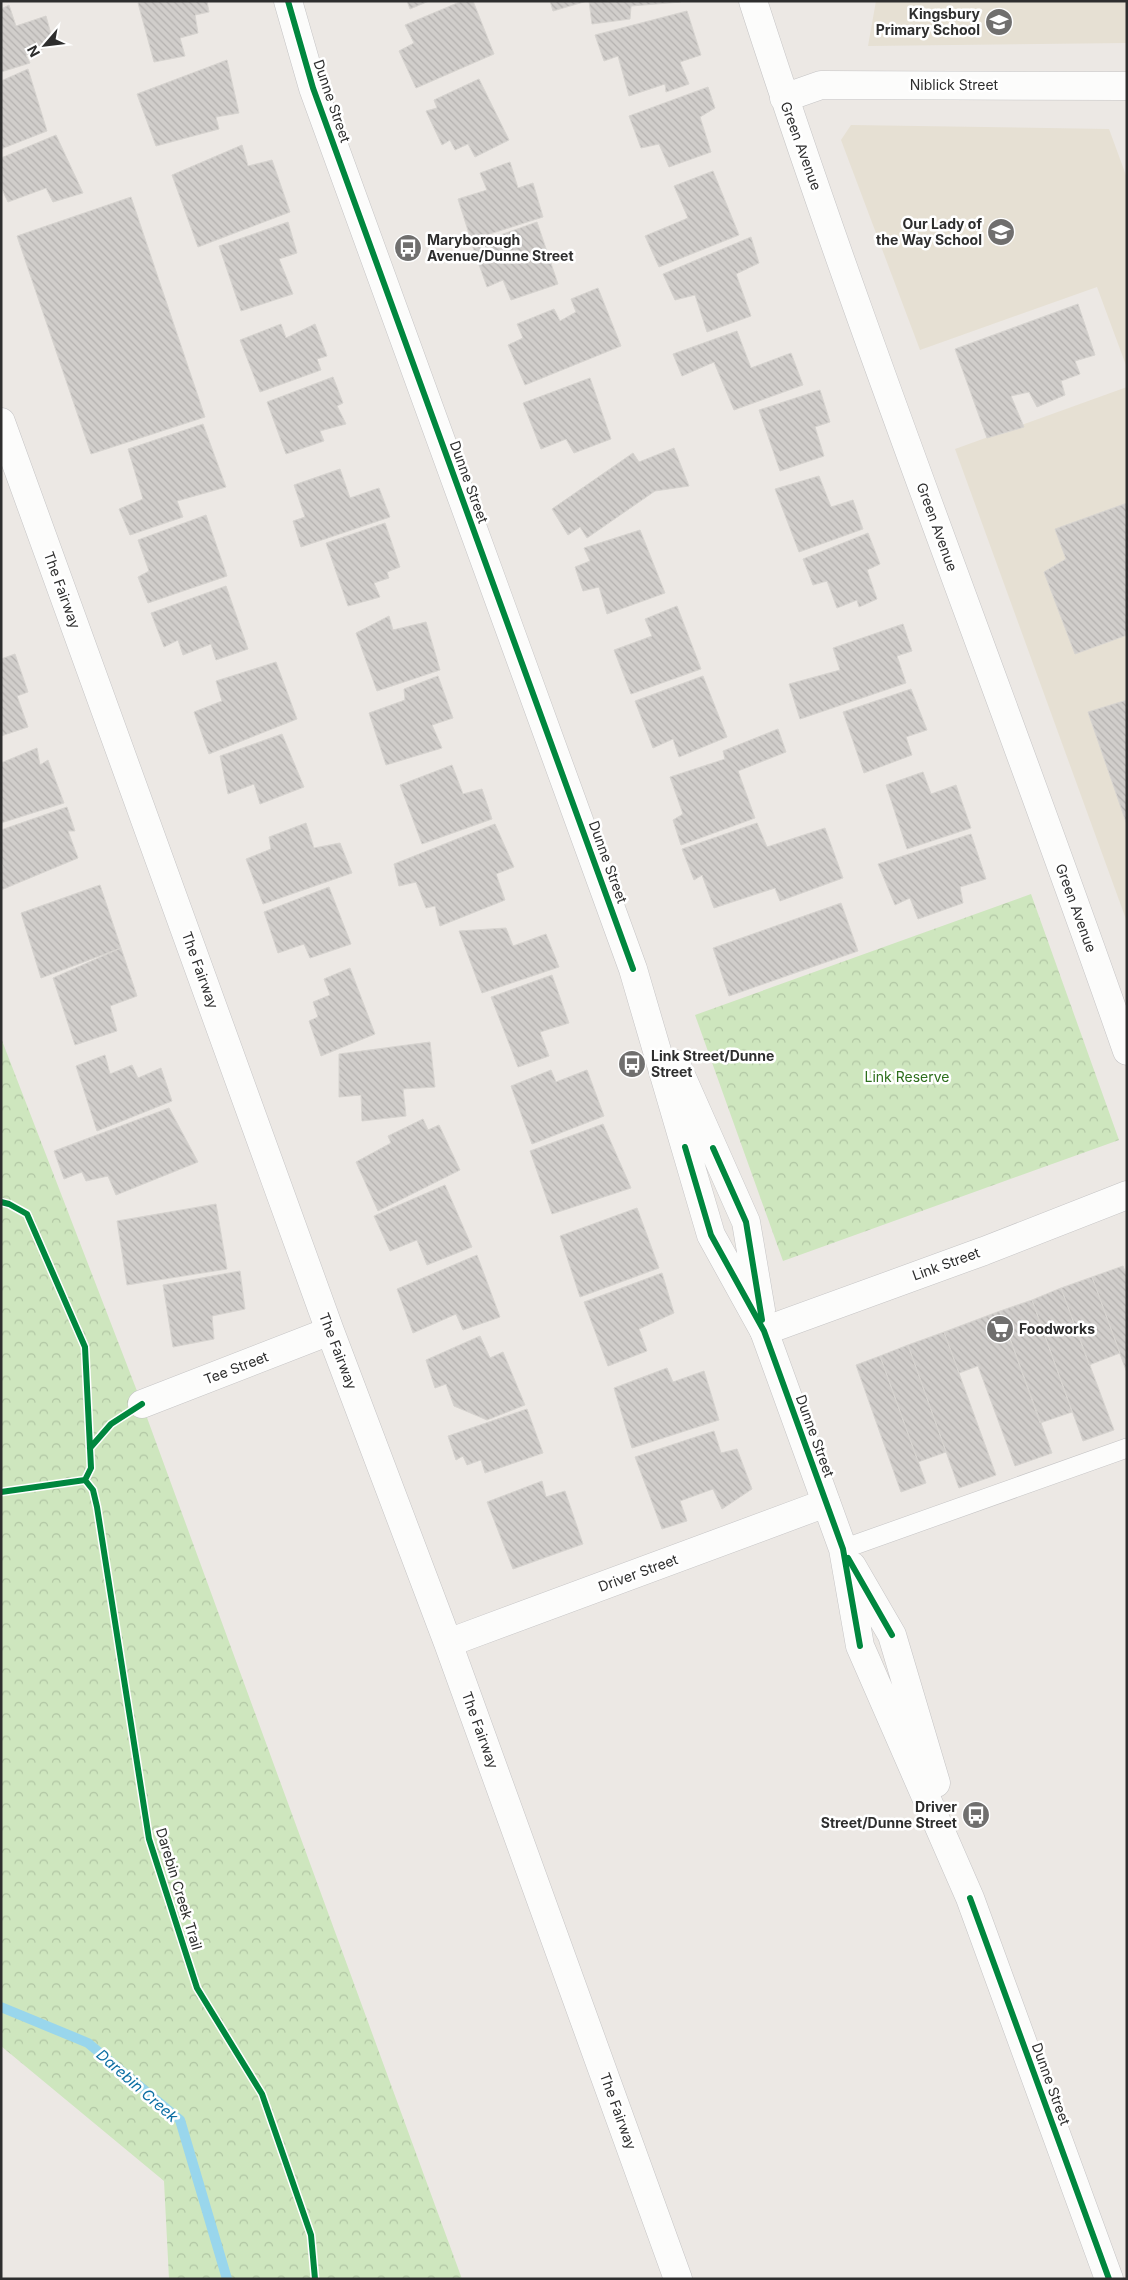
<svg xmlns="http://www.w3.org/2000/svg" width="1128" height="2280" font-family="Inter,sans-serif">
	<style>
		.education { fill: #e6e0d3 }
		.forest { fill: url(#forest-crowns) }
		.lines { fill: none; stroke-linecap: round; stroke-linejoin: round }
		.stream { stroke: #99d6ec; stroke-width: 10 }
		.building { fill: url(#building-back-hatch); stroke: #d7d4d0 }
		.lane-casing { stroke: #c5c4c5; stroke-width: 20 }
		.street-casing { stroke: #c5c4c5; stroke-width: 29 }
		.secondary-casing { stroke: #c5c4c5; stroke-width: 29 }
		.lane { stroke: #fcfcfb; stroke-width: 19 }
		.street { stroke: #fcfcfb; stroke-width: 28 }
		.secondary { stroke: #fcfcfb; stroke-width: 28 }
		.cycleway-casing { stroke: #fff; stroke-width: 9 }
		.cycleway { stroke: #00873e; stroke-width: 6 }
		.labels { text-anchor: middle; stroke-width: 5; stroke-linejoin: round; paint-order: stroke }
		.poi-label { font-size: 14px; font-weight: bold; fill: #2e2e2e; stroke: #fff; text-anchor: end }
		.street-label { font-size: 14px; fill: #2e2e2e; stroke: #fff }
		.park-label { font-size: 14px; fill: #2c6e1b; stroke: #fff }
		.water-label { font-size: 15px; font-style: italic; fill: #0d6fa3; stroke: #fff }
	</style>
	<defs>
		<pattern id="forest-crowns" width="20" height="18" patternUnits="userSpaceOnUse" patternTransform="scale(1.25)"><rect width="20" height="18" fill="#cee6be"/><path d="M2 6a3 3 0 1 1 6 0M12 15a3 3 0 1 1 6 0" fill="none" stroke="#b1c6a4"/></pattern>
		<pattern id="building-back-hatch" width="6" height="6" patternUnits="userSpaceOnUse" patternTransform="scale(1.25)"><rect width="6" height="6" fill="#d1cecb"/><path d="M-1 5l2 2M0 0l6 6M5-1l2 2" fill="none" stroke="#b4b1af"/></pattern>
	</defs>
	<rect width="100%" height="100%" fill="#ece8e4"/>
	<!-- education -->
	<path class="education" d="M 876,1 L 1127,1 L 1127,43 L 868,46 Z
		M 851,125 L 1109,129 L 1127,178 L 1127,368 L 1097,287 L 920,350 L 841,140 Z
		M 1127,387 L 1127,922 L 955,449 Z"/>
	<!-- forest -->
	<path class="forest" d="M 1031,894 L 1119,1140 L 783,1261 L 695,1015 Z
		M 1,1038 L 142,1404 L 462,2279 L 169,2279 L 164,2181 L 1,2046 Z"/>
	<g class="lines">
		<!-- stream -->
		<path class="stream" d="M 1,2007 L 88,2043 L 180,2120 L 227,2279"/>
	</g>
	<!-- building -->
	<path class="building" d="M 144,1 L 207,1 L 209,12 L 195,15 L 198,33 L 180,38 L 185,56 L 154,62 L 138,3 Z
		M 407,1 L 429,1 L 410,9 Z
		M 462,1 L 473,1 L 494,54 L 416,88 L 399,51 L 414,43 L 405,25 Z
		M 550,1 L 587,1 L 553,11 Z
		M 589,1 L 681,1 L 681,2 L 631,6 L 630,19 L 592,24 Z
		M 9,5 L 16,26 L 46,16 L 54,45 L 26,55 L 30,63 L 1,72 L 1,9 Z
		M 687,11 L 701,55 L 680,62 L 689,84 L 666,92 L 665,84 L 629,96 L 618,56 L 604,61 L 595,35 Z
		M 227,60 L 239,113 L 216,117 L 219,129 L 156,146 L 137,94 Z
		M 28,69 L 47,131 L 1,149 L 1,81 Z
		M 479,79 L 509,140 L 475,157 L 468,144 L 455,150 L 450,140 L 442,145 L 426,111 L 437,108 L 434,100 Z
		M 708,87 L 715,108 L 700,117 L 711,152 L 669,167 L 659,144 L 641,148 L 629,116 Z
		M 56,135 L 83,193 L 53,202 L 46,188 L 8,202 L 1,187 L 1,158 Z
		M 242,145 L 248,166 L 272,160 L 290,212 L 198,247 L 172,175 Z
		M 510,162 L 518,188 L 533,183 L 543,217 L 471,240 L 458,199 L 487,190 L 480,173 Z
		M 713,171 L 739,235 L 659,267 L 645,236 L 688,218 L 674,186 Z
		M 131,197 L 205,417 L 91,454 L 17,236 Z
		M 288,222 L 297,253 L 279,259 L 293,294 L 241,311 L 219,246 Z
		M 537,222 L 558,284 L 511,300 L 503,280 L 487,287 L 472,245 Z
		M 751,237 L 759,263 L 736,274 L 751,316 L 707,332 L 695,295 L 675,300 L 663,274 Z
		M 598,288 L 621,346 L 525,385 L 508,345 L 523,338 L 517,324 L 554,309 L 560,321 L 576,312 L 571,299 Z
		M 1078,304 L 1095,355 L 1075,361 L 1080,374 L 1061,381 L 1065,395 L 1037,407 L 1029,392 L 1011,396 L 1024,427 L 987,438 L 955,349 Z
		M 281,324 L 286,338 L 315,324 L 327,356 L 317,359 L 321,370 L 260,392 L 240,340 Z
		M 737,331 L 751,368 L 791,353 L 803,385 L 734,410 L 714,362 L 682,376 L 673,354 Z
		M 333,377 L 343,403 L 337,406 L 346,424 L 320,431 L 324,441 L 286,454 L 267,402 Z
		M 590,378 L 611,439 L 574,453 L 566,439 L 541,449 L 523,403 Z
		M 820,390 L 830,422 L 815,427 L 824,456 L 780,471 L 759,410 Z
		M 203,424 L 226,487 L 177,501 L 183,517 L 130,535 L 119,509 L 143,499 L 128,449 Z
		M 674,448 L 689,486 L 655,491 L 587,538 L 580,527 L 568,535 L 552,509 L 633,453 L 639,462 Z
		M 340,469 L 350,498 L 379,488 L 390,517 L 301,547 L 293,521 L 305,517 L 294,485 Z
		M 819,476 L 831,507 L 853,500 L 863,529 L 799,552 L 775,489 Z
		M 1127,503 L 1127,635 L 1075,654 L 1044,572 L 1066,559 L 1055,529 Z
		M 206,515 L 227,576 L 148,603 L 138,577 L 149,571 L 138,540 Z
		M 385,523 L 400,567 L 387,572 L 389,578 L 374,583 L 380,597 L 348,606 L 326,543 Z
		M 640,530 L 665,593 L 607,614 L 599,587 L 583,591 L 575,567 L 590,561 L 584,548 Z
		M 868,533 L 880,564 L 867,570 L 877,599 L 859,607 L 857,600 L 837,608 L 827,581 L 813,585 L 803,559 Z
		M 226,586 L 248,649 L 216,660 L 211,644 L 183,655 L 178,640 L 164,647 L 151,613 Z
		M 677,606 L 701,669 L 631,694 L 614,650 L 652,636 L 645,619 Z
		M 389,616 L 393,630 L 426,622 L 440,670 L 377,691 L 356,633 Z
		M 903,624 L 912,651 L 897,656 L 906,683 L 800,719 L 789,684 L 840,670 L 833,648 Z
		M 15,654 L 28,692 L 17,696 L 28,727 L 1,736 L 1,659 Z
		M 276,662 L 297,719 L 209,754 L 194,712 L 222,701 L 216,681 Z
		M 438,676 L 453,718 L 432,725 L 442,748 L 386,765 L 369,713 L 405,700 L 404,689 Z
		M 703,676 L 727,737 L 679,757 L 673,739 L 653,748 L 635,701 Z
		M 911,689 L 927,730 L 906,737 L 912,755 L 864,773 L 843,712 Z
		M 1127,700 L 1127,825 L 1088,712 Z
		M 778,729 L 786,752 L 738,771 L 755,818 L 681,845 L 673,820 L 683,814 L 670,777 L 725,759 L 723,751 Z
		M 282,734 L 304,787 L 260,804 L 254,784 L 228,794 L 220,756 Z
		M 37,748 L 40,765 L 48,760 L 64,803 L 1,823 L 1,763 Z
		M 452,765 L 463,794 L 482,789 L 492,819 L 422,844 L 400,785 Z
		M 923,772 L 931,794 L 956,785 L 971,828 L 907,849 L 886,785 Z
		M 67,807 L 75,831 L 68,831 L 78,858 L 1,890 L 1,868 L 3,867 L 1,862 L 1,830 Z
		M 306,823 L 314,848 L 340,843 L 352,873 L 263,904 L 246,859 L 271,849 L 269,837 Z
		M 757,823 L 767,847 L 825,828 L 843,878 L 780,901 L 775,888 L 714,908 L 702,875 L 694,880 L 682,849 Z
		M 495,824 L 514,867 L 496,874 L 505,900 L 440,926 L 435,906 L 426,908 L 416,882 L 399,886 L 394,864 Z
		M 971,834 L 986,879 L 960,887 L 963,903 L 918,919 L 910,898 L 895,905 L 878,864 Z
		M 100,885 L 121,948 L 41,978 L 21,913 Z
		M 329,887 L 351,944 L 310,958 L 304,944 L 278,953 L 264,912 Z
		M 841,903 L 858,951 L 729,996 L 713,948 Z
		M 506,928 L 513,946 L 546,934 L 559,967 L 482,993 L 459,931 Z
		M 121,948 L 137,996 L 110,1006 L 117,1031 L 75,1045 L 53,978 Z
		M 350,968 L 375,1034 L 321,1056 L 309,1021 L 318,1017 L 313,1002 L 330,995 L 324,979 Z
		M 552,975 L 569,1023 L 540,1032 L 549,1056 L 518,1067 L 491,997 Z
		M 430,1042 L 435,1087 L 403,1089 L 406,1116 L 362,1121 L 361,1095 L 339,1097 L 339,1054 Z
		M 105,1055 L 110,1074 L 132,1065 L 138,1078 L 161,1068 L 172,1101 L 97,1131 L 76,1066 Z
		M 551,1070 L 556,1082 L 587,1070 L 604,1116 L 532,1144 L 511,1086 Z
		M 169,1108 L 198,1162 L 116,1195 L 108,1176 L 86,1181 L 82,1172 L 64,1179 L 54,1151 Z
		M 423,1119 L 428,1130 L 439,1125 L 460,1170 L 378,1211 L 356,1162 L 391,1143 L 388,1136 Z
		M 603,1124 L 631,1188 L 552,1214 L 530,1151 Z
		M 445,1185 L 472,1247 L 427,1265 L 417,1240 L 390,1251 L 374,1216 Z
		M 216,1204 L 227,1269 L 127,1285 L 117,1221 Z
		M 637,1208 L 659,1268 L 580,1297 L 560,1236 Z
		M 477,1255 L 500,1317 L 463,1330 L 456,1314 L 413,1333 L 397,1289 Z
		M 1123,1266 L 1127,1276 L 1127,1373 L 1092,1277 Z
		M 240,1271 L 245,1309 L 212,1316 L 214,1339 L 173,1347 L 163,1285 Z
		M 662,1273 L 674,1313 L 639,1329 L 647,1351 L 608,1366 L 584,1302 Z
		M 1092,1277 L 1120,1353 L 1089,1365 L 1061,1288 Z
		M 1061,1288 L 1114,1430 L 1083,1441 L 1032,1300 Z
		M 1032,1300 L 1072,1412 L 1040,1423 L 1000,1311 Z
		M 1000,1311 L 1052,1453 L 1015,1466 L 978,1366 L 959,1373 L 944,1332 Z
		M 944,1332 L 996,1475 L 959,1488 L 908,1345 Z
		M 480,1336 L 490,1358 L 503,1352 L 525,1405 L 487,1420 L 454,1406 L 446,1384 L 435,1388 L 426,1360 Z
		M 908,1345 L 946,1452 L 918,1462 L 880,1356 Z
		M 880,1356 L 926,1483 L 901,1492 L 856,1365 Z
		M 667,1368 L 673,1382 L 704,1371 L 719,1420 L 632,1448 L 614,1388 Z
		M 527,1409 L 543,1453 L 485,1473 L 481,1460 L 467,1465 L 463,1456 L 456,1460 L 448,1436 Z
		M 714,1431 L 721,1453 L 737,1449 L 752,1489 L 722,1509 L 713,1489 L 680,1501 L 687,1521 L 662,1529 L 635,1457 Z
		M 542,1481 L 546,1497 L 565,1491 L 583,1544 L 513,1569 L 487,1502 Z"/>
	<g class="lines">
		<!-- lane casing -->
		<g class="lane-casing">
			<path id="lane" d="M 843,1549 L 1127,1448"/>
		</g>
		<!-- street casing -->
		<g class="street-casing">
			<path id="street" d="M 753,1 C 867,355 1005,700 1127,1051
				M 784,98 L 821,85 L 1127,86
				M 1,422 L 330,1331 L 448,1643 L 678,2279
				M 764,1331 L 984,1251 L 1127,1195
				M 142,1404 L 330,1331
				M 448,1643 L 826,1503"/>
		</g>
		<!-- secondary casing -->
		<g class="secondary-casing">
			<path id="secondary" d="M 288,1 L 313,88 L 633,969 L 711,1235 L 764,1331 L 843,1549 L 860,1646 L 970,1898 L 1109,2279
				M 676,1064 L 746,1222 L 761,1310
				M 852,1566 L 892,1635 L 936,1783"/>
		</g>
		<!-- lane -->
		<use href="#lane" class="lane"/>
		<!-- street -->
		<use href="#street" class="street"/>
		<!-- secondary -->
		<use href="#secondary" class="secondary"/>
		<!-- cycleway casing -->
		<g class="cycleway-casing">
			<path id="cycleway" d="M 288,1 L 313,88 L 633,969
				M 685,1147 L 711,1235 L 764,1331 L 843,1549 L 860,1646
				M 713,1148 L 746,1222 L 762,1320
				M 1,1202 L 9,1204 L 27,1214 L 85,1347 L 91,1468 L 85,1480
				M 90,1448 L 111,1424 L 142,1404
				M 85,1480 L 93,1490 L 97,1507 L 149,1839 L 197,1988 L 262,2094 L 311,2235 L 315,2279
				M 1,1492 L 85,1480
				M 848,1558 L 892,1635
				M 970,1898 L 1109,2279"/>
		</g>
		<!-- cycleway -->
		<use href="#cycleway" class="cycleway"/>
	</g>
	<!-- icons -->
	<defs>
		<g id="school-disc" transform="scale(1.4375)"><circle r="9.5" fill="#706f6e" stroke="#fff"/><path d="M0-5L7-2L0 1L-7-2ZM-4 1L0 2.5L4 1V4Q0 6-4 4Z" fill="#fff"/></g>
		<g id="bus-disc" transform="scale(1.4375)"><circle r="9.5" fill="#706f6e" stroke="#fff"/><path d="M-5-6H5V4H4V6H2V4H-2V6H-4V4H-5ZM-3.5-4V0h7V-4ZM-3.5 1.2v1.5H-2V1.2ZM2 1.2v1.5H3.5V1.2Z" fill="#fff"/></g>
		<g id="supermarket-disc" transform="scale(1.4375)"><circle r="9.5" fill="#706f6e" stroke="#fff"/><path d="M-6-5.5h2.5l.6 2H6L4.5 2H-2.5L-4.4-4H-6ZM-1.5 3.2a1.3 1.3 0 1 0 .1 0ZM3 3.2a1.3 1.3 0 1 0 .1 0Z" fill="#fff"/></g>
	</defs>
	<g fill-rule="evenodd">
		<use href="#school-disc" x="999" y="22"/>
		<use href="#school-disc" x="1001" y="232"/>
		<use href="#bus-disc" x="408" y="248"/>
		<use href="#bus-disc" x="632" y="1064"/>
		<use href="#supermarket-disc" x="1000" y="1329"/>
		<use href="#bus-disc" x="976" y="1815"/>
	</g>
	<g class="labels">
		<!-- poi labels -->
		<g class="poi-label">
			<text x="980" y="19">Kingsbury<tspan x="980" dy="16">Primary School</tspan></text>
			<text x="982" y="229">Our Lady of<tspan x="982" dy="16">the Way School</tspan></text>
			<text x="427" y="245" text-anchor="start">Maryborough<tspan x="427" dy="16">Avenue/Dunne Street</tspan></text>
			<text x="651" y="1061" text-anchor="start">Link Street/Dunne<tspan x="651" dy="16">Street</tspan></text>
			<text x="1019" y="1334" text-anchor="start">Foodworks</text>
			<text x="957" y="1812">Driver<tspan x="957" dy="16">Street/Dunne Street</tspan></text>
		</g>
		<!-- street labels -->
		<g class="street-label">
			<text x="954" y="90">Niblick Street</text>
			<text transform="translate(332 101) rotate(71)" y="5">Dunne Street</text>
			<text transform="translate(801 146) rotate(70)" y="5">Green Avenue</text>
			<text transform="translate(469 482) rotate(70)" y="5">Dunne Street</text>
			<text transform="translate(937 527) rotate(70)" y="5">Green Avenue</text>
			<text transform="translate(62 590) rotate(70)" y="5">The Fairway</text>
			<text transform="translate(608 862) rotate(70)" y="5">Dunne Street</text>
			<text transform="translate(1076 908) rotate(70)" y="5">Green Avenue</text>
			<text transform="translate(200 970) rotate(70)" y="5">The Fairway</text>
			<text transform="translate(946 1264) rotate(-20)" y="5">Link Street</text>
			<text transform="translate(338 1351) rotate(69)" y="5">The Fairway</text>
			<text transform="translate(236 1368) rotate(-21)" y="5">Tee Street</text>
			<text transform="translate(815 1436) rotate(70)" y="5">Dunne Street</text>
			<text transform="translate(638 1573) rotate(-20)" y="5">Driver Street</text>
			<text transform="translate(480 1730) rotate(70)" y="5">The Fairway</text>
			<text transform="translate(179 1889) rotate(73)" y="5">Darebin Creek Trail</text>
			<text transform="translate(1051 2084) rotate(70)" y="5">Dunne Street</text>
			<text transform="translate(618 2111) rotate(70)" y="5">The Fairway</text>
		</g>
		<!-- park labels -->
		<g class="park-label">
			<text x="907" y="1082">Link Reserve</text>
		</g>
		<!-- water labels -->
		<g class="water-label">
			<text transform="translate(137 2086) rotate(41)" y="5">Darebin Creek</text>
		</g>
	</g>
	<!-- border -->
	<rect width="1128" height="2280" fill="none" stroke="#2e2e2e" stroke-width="5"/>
	<!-- north arrow -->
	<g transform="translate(45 45) rotate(242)" stroke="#ffffff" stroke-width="4" paint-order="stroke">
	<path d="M0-4L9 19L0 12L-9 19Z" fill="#2e2e2e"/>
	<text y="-8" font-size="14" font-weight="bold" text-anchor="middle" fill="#2e2e2e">N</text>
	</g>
</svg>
